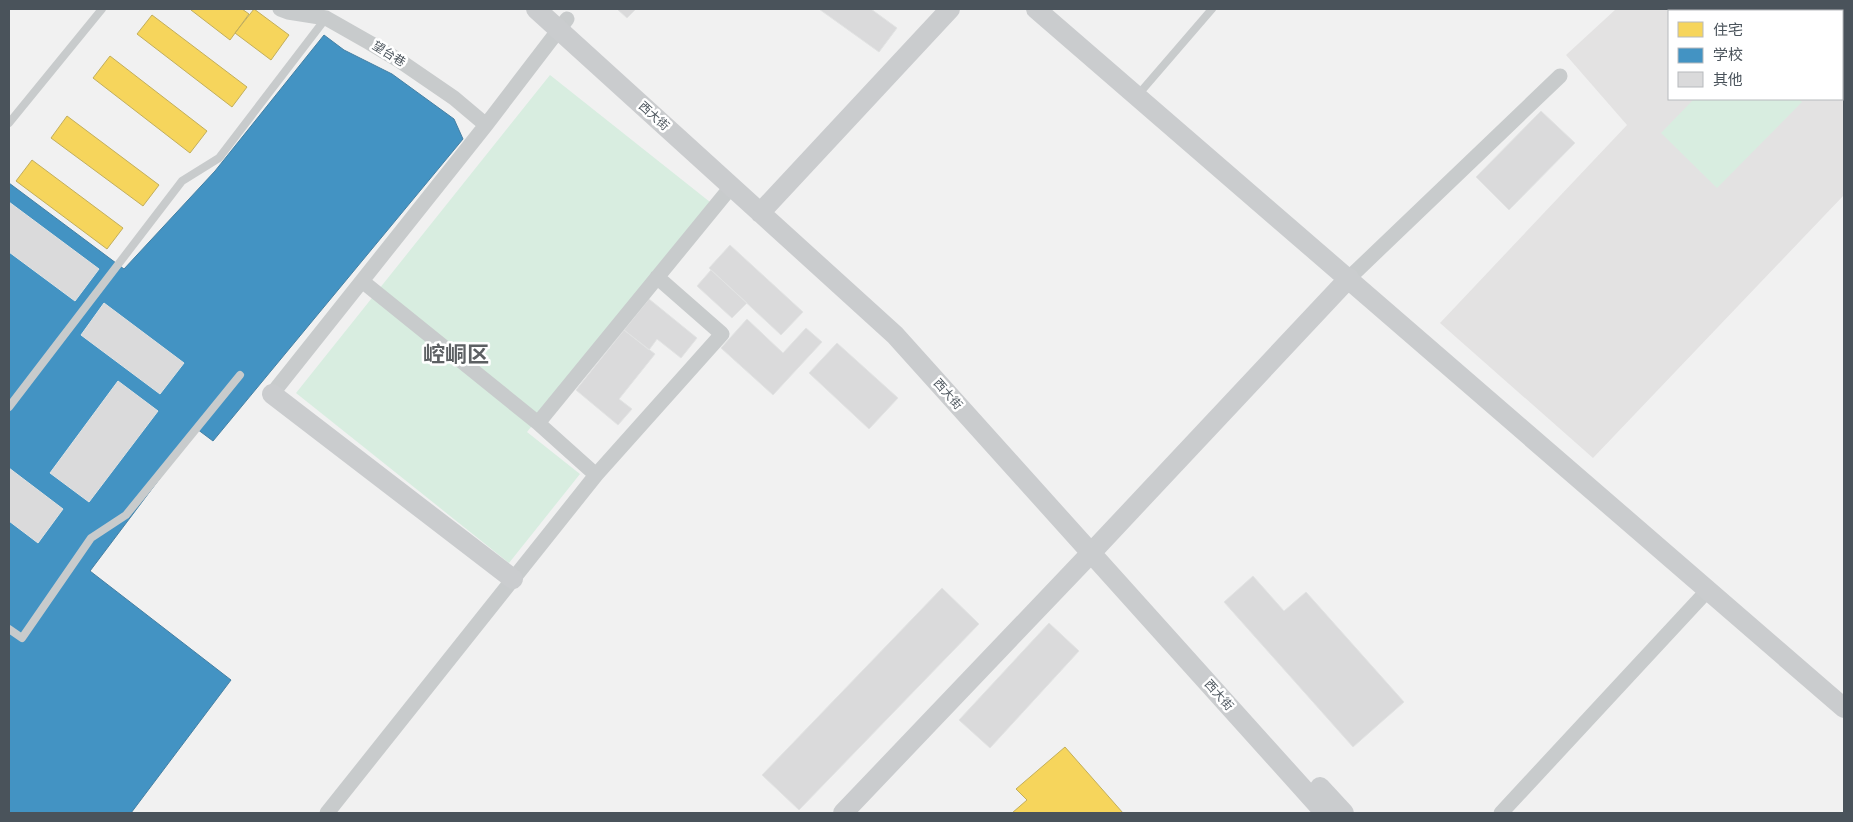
<svg xmlns="http://www.w3.org/2000/svg" width="1853" height="822" font-family="'Asap Condensed','Noto Sans SC',sans-serif">
	<style>
		.education { fill: #e3e2e2; fill-rule: evenodd }
		.green { fill: #d8ede0 }
		.homes { fill: #f6d55c; stroke: #c2ae5c }
		.schools { fill: #4393c3; stroke: #4580a4 }
		.building { fill: #dadadb; stroke: #e2e3e3 }
		.lines { fill: none; stroke-linecap: round; stroke-linejoin: round }
		.lane { stroke: #c8cbcc; stroke-width: 8 }
		.street { stroke: #c8cbcc; stroke-width: 15 }
		.secondary { stroke: #caccce; stroke-width: 20 }
		.labels { text-anchor: middle; stroke-width: 5; stroke-linejoin: round; paint-order: stroke }
		.street-label { font-size: 12px; fill: #4a535b; stroke: #fff }
		.town-label { font-size: 22px; font-weight: bold; fill: #5d6063; stroke: #fff }
	</style>
	<rect width="100%" height="100%" fill="#f1f1f1"/>
	<!-- education -->
	<path class="education" d="M 1616,9 L 1844,9 L 1844,195 L 1593,458 L 1440,323 L 1627,125 L 1566,55 ZM 1669,11 L 1842,11 L 1842,99 L 1669,99 Z"/>
	<!-- green -->
	<path class="green" d="M 550,75 L 710,202 L 527,432 L 580,474 L 509,563 L 296,393 Z
		M 1694,99 L 1799,99 L 1802,102 L 1717,188 L 1661,133 Z"/>
	<!-- homes -->
	<path class="homes" d="M 192,9 L 242,9 L 249,14 L 230,40 L 191,10 Z
		M 254,9 L 289,35 L 271,60 L 235,33 Z
		M 152,15 L 247,87 L 232,107 L 137,34 Z
		M 110,56 L 207,131 L 190,153 L 93,78 Z
		M 67,116 L 159,185 L 143,206 L 51,138 Z
		M 32,160 L 123,228 L 107,249 L 16,181 Z
		M 1065,747 L 1123,813 L 1012,813 L 1027,800 L 1016,789 Z"/>
	<!-- schools -->
	<path class="schools" d="M 1791,9 L 1838,9 L 1841,11 L 1793,11 Z
		M 1842,12 L 1844,15 L 1844,51 L 1842,53 Z
		M 324,35 L 344,50 L 392,74 L 454,119 L 463,139 L 213,441 L 197,429 L 90,571 L 231,680 L 131,813 L 9,813 L 9,183 L 124,269 L 215,171 Z"/>
	<!-- building -->
	<path class="building" d="M 617,9 L 636,9 L 627,18 Z
		M 819,9 L 871,9 L 897,28 L 879,52 Z
		M 1541,111 L 1575,143 L 1509,210 L 1476,177 Z
		M 9,202 L 99,269 L 75,301 L 9,252 Z
		M 730,245 L 803,312 L 781,335 L 709,268 Z
		M 711,270 L 747,303 L 732,318 L 697,286 Z
		M 649,299 L 697,338 L 681,358 L 657,339 L 649,350 L 624,330 Z
		M 104,303 L 184,363 L 160,394 L 81,335 Z
		M 747,319 L 783,353 L 806,328 L 822,342 L 773,395 L 721,348 Z
		M 624,330 L 655,354 L 619,399 L 632,409 L 618,425 L 576,390 Z
		M 837,343 L 898,398 L 869,429 L 809,373 Z
		M 118,381 L 158,411 L 89,502 L 50,473 Z
		M 9,468 L 63,509 L 38,543 L 9,521 Z
		M 1253,576 L 1284,611 L 1306,592 L 1404,702 L 1353,747 L 1224,602 Z
		M 942,588 L 979,624 L 799,810 L 762,775 Z
		M 1049,623 L 1079,651 L 990,748 L 959,720 Z"/>
	<g class="lines">
		<!-- lane -->
		<path class="lane" d="M 1137,96 L 1212,9
			M 9,123 L 102,9
			M 9,407 L 182,181 L 219,158 L 326,18
			M 9,629 L 22,638 L 91,538 L 126,515 L 240,375"/>
		<!-- street -->
		<path class="street" d="M 280,9 L 288,12 L 326,18 L 370,43 L 400,61 L 454,98 L 486,125
			M 1349,278 L 1560,76
			M 362,281 L 538,423
			M 272,394 L 486,125 L 567,19
			M 596,475 L 538,423 L 731,187
			M 327,813 L 596,475 L 722,334 L 657,277
			M 1501,813 L 1708,590"/>
		<!-- secondary -->
		<path class="secondary" d="M 536,9 L 895,335 L 1325,813
			M 1036,9 L 1844,708
			M 760,213 L 950,9
			M 272,394 L 513,579
			M 1320,787 L 1344,813
			M 843,813 L 1091,553 L 1349,278"/>
	</g>
	<g class="labels">
		<!-- street labels -->
		<g class="street-label">
			<text transform="translate(389 54) rotate(32)" y="4">望台巷</text>
			<text transform="translate(654 116) rotate(42)" y="4">西大街</text>
			<text transform="translate(948 394) rotate(48)" y="4">西大街</text>
			<text transform="translate(1219 695) rotate(48)" y="4">西大街</text>
		</g>
		<!-- town labels -->
		<g class="town-label">
			<text x="456" y="362">崆峒区</text>
		</g>
	</g>
	<!-- border -->
	<rect width="1853" height="822" fill="none" stroke="#4a535b" stroke-width="20"/>
	<!-- legend -->
	<rect x="1668" y="10" width="175" height="90" fill="#ffffff" stroke="#b7babd"/>
	<rect x="1678" y="22" width="25" height="15" fill="#f6d55c" stroke="#b7babd"/>
	<text x="1713" y="35" font-size="15" fill="#4a535b">住宅</text>
	<rect x="1678" y="48" width="25" height="15" fill="#4393c3" stroke="#b7babd"/>
	<text x="1713" y="60" font-size="15" fill="#4a535b">学校</text>
	<rect x="1678" y="72" width="25" height="15" fill="#dadadb" stroke="#b7babd"/>
	<text x="1713" y="85" font-size="15" fill="#4a535b">其他</text>
</svg>
